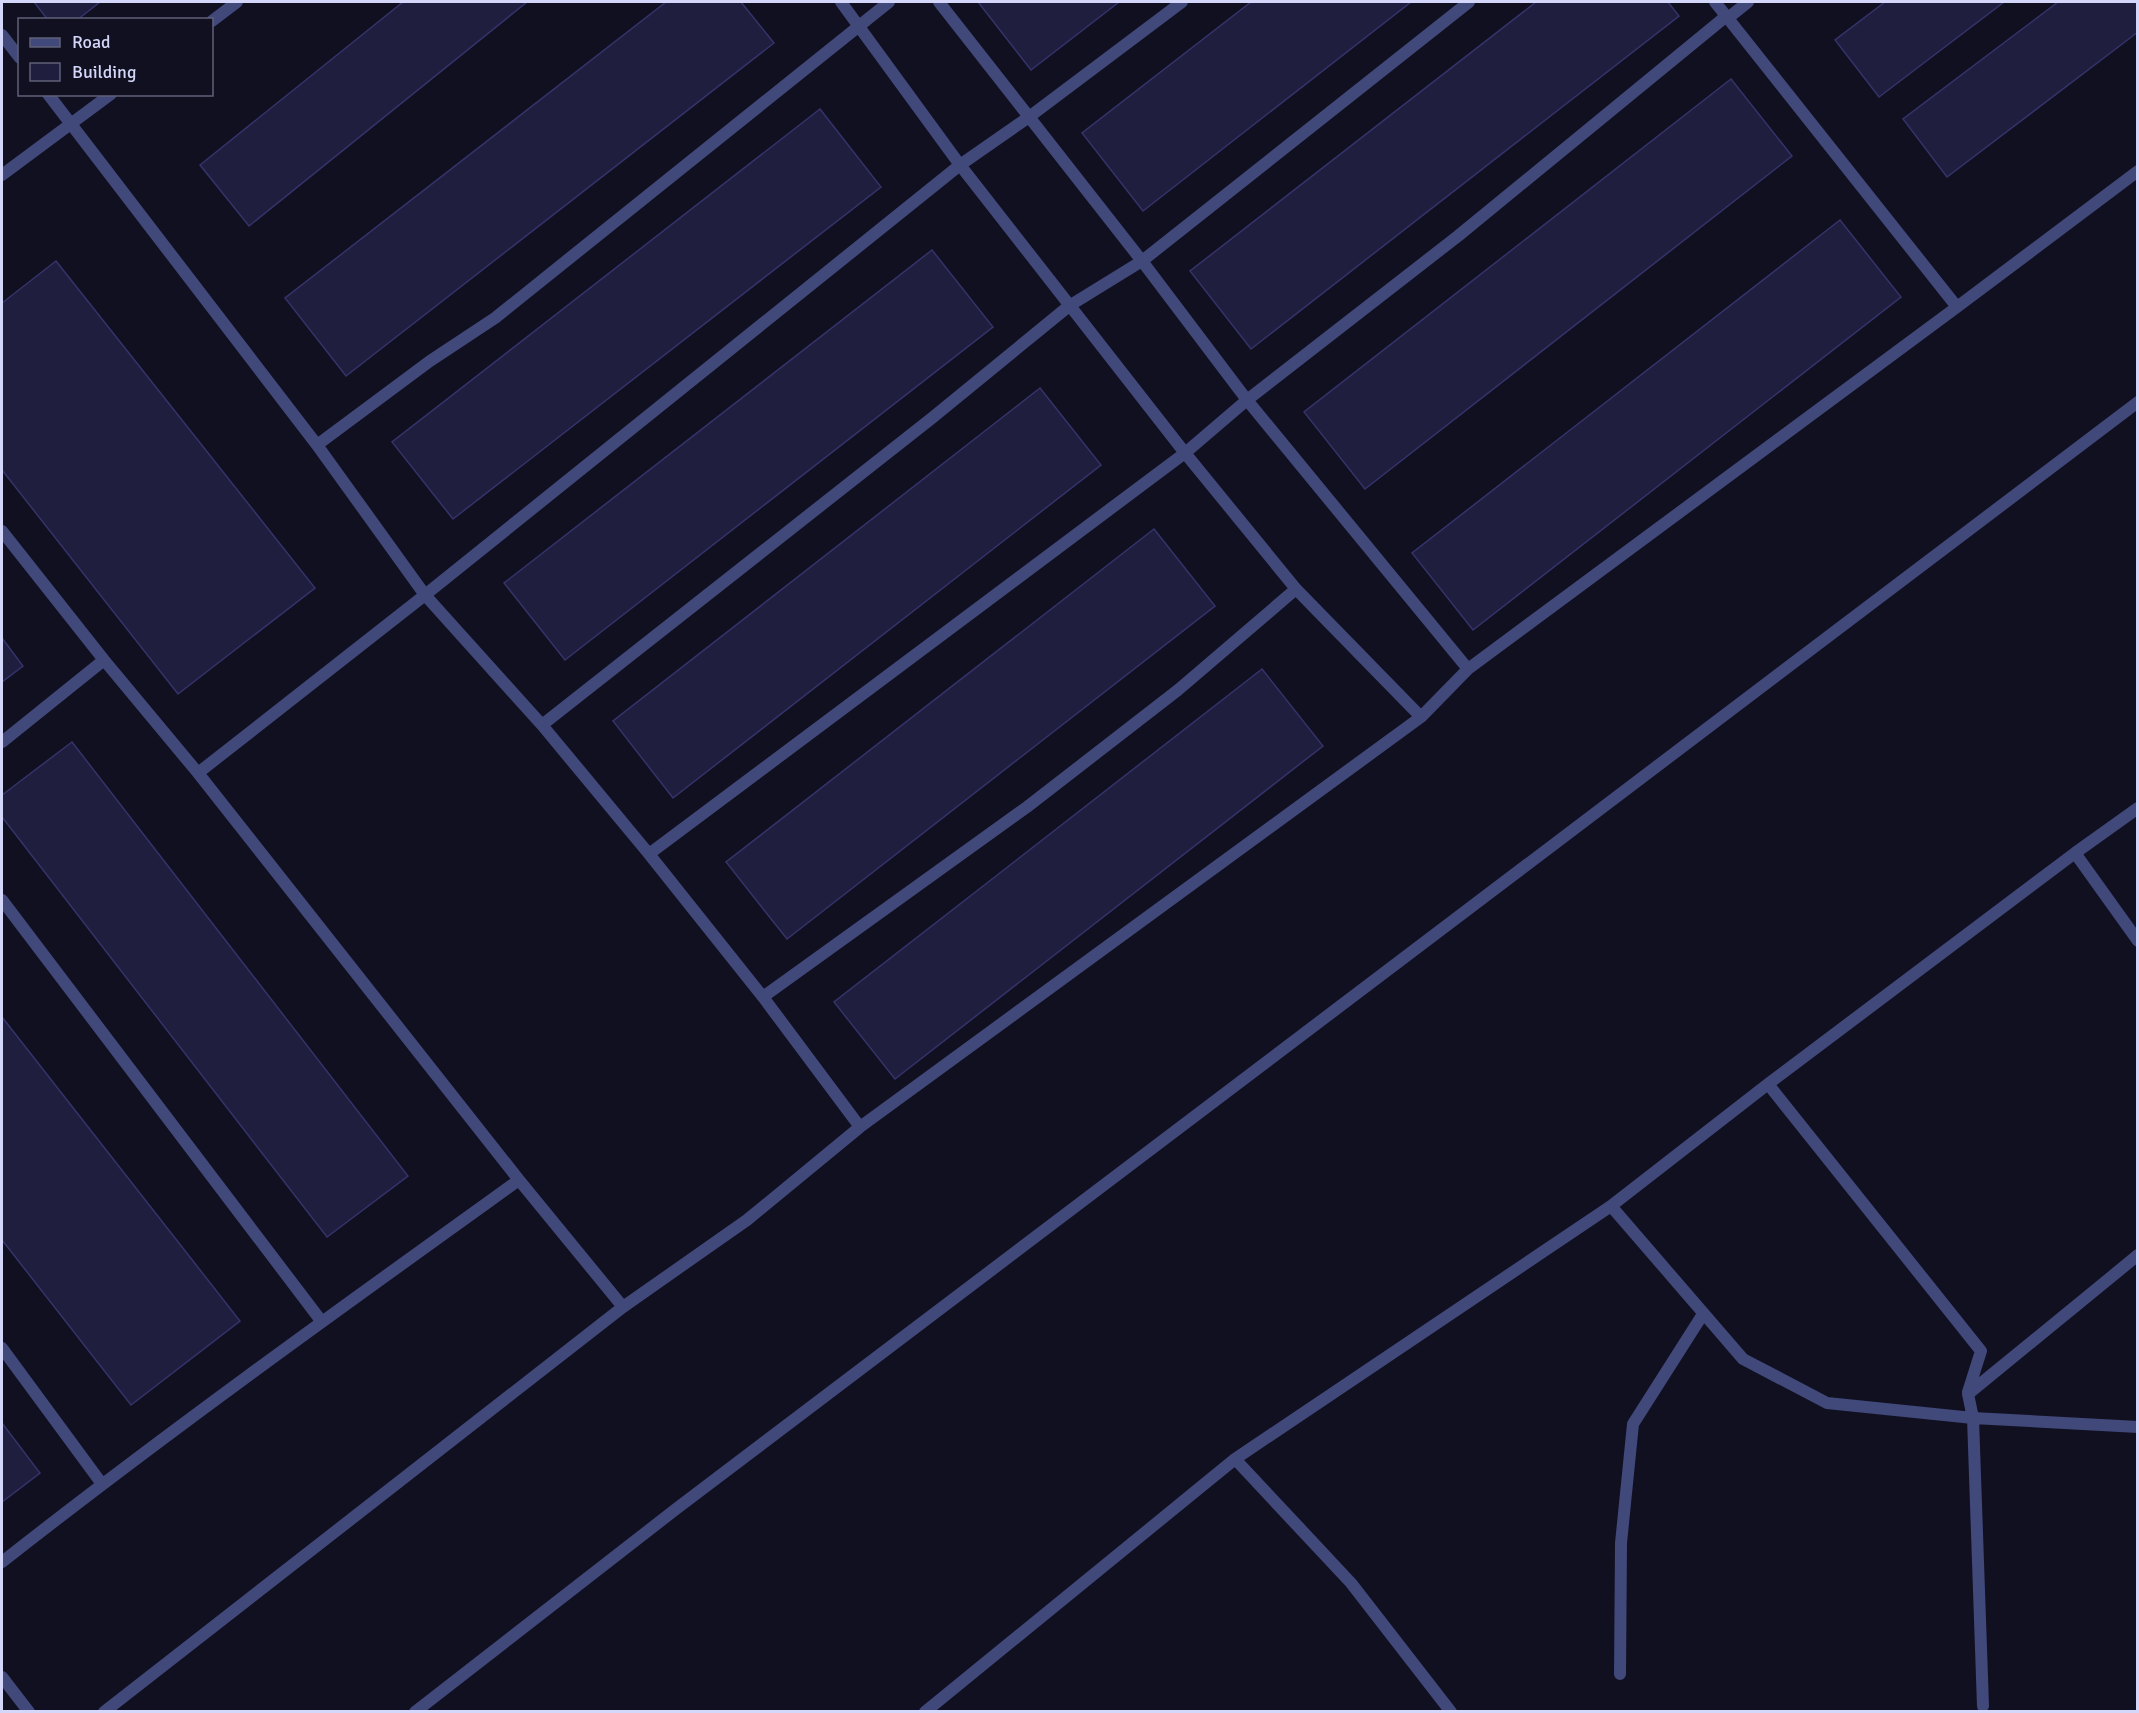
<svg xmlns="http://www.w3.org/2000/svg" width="2139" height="1713" font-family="Signika,sans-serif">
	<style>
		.building { fill: #201e3f; stroke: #353369; stroke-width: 1.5 }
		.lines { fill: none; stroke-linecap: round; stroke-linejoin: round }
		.service { stroke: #41487a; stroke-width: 12 }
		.minor { stroke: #41487a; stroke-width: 12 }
		.tertiary { stroke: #41487a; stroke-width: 12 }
	</style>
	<rect width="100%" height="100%" fill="#101021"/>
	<!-- building -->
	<path class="building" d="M 34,2 L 100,2 L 77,20 L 48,20 Z
		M 403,2 L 527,2 L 249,226 L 200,165 Z
		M 666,2 L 741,2 L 774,43 L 346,376 L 285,298 Z
		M 978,2 L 1119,2 L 1031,70 Z
		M 1251,2 L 1411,2 L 1143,211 L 1082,133 Z
		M 1536,2 L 1668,2 L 1679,16 L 1251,349 L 1190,271 Z
		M 1885,2 L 2004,2 L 1879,97 L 1835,40 Z
		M 2058,2 L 2138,2 L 2138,32 L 1947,177 L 1903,119 Z
		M 1731,79 L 1792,156 L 1365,489 L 1304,412 Z
		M 820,109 L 881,187 L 453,519 L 392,442 Z
		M 1840,220 L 1901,297 L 1473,630 L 1412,553 Z
		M 932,250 L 993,327 L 565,660 L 504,583 Z
		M 56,261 L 315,588 L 178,694 L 2,470 L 2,303 Z
		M 1040,388 L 1101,465 L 673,798 L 613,721 Z
		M 1154,529 L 1215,606 L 787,939 L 726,862 Z
		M 2,638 L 23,666 L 2,682 Z
		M 1262,669 L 1323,746 L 895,1079 L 834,1002 Z
		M 72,742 L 408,1176 L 327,1237 L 2,817 L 2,795 Z
		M 2,1017 L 240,1321 L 131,1405 L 2,1240 Z
		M 2,1423 L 40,1473 L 2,1502 Z"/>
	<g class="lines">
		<!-- service -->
		<path class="service" d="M 841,2 L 960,165 L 1185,453 L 1296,589 L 1421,717 L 1468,669 L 1957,307 L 2138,171
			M 939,2 L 1142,261 L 1247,400 L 1468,669
			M 1715,2 L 1957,307
			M 212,21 L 237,2
			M 2,35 L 20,58
			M 48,94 L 317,445 L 425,595 L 542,725 L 649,854 L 1185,453 L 1247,400 L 1458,236 L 1724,18 L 1728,18 L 1748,2
			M 2,175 L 111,94
			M 317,445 L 430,361 L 495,318 L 889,2
			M 2,531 L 104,660 L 198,773 L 425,595 L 960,165 L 1029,117 L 1182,2
			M 542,725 L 932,418 L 1069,306 L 1142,261 L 1469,2
			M 2,742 L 104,660
			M 198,773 L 519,1180 L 623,1307
			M 649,854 L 763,997 L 860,1127
			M 2,900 L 322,1322
			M 763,997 L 1027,807 L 1178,690 L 1296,589
			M 2,1348 L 102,1484
			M 2,1562 C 170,1430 345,1305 519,1180
			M 2,1677 L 29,1712
			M 104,1712 L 623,1307 L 747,1220 L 860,1127 L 1421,717"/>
		<!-- minor -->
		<path class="minor" d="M 2075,853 L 2138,941
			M 1768,1084 L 1981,1351 L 1968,1392
			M 1611,1206 L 1743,1359 L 1827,1403 L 1973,1418 L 2138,1427
			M 1235,1459 L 1351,1583 L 1451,1712
			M 1620,1674 L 1621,1543 L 1633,1424 L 1703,1314
			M 1983,1706 L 1973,1418 L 1968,1394 L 2138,1255
			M 925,1712 L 1235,1459 L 1611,1206 L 1768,1084 L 2075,853 L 2138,808"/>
		<!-- tertiary -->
		<path class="tertiary" d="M 415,1712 L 676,1509 L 2138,402"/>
	</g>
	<!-- border -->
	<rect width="2139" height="1713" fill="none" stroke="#d5d7fa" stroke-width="6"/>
	<!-- legend -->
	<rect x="18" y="18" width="195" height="78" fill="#101021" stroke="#5f6078" stroke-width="1.5"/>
	<rect x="30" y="38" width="30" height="9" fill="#41487a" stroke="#5f6078" stroke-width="1.5"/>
	<text x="72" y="48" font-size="18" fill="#d5d7fa">Road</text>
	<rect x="30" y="63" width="30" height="18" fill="#201e3f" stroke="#5f6078" stroke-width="1.5"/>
	<text x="72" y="78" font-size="18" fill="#d5d7fa">Building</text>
</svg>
